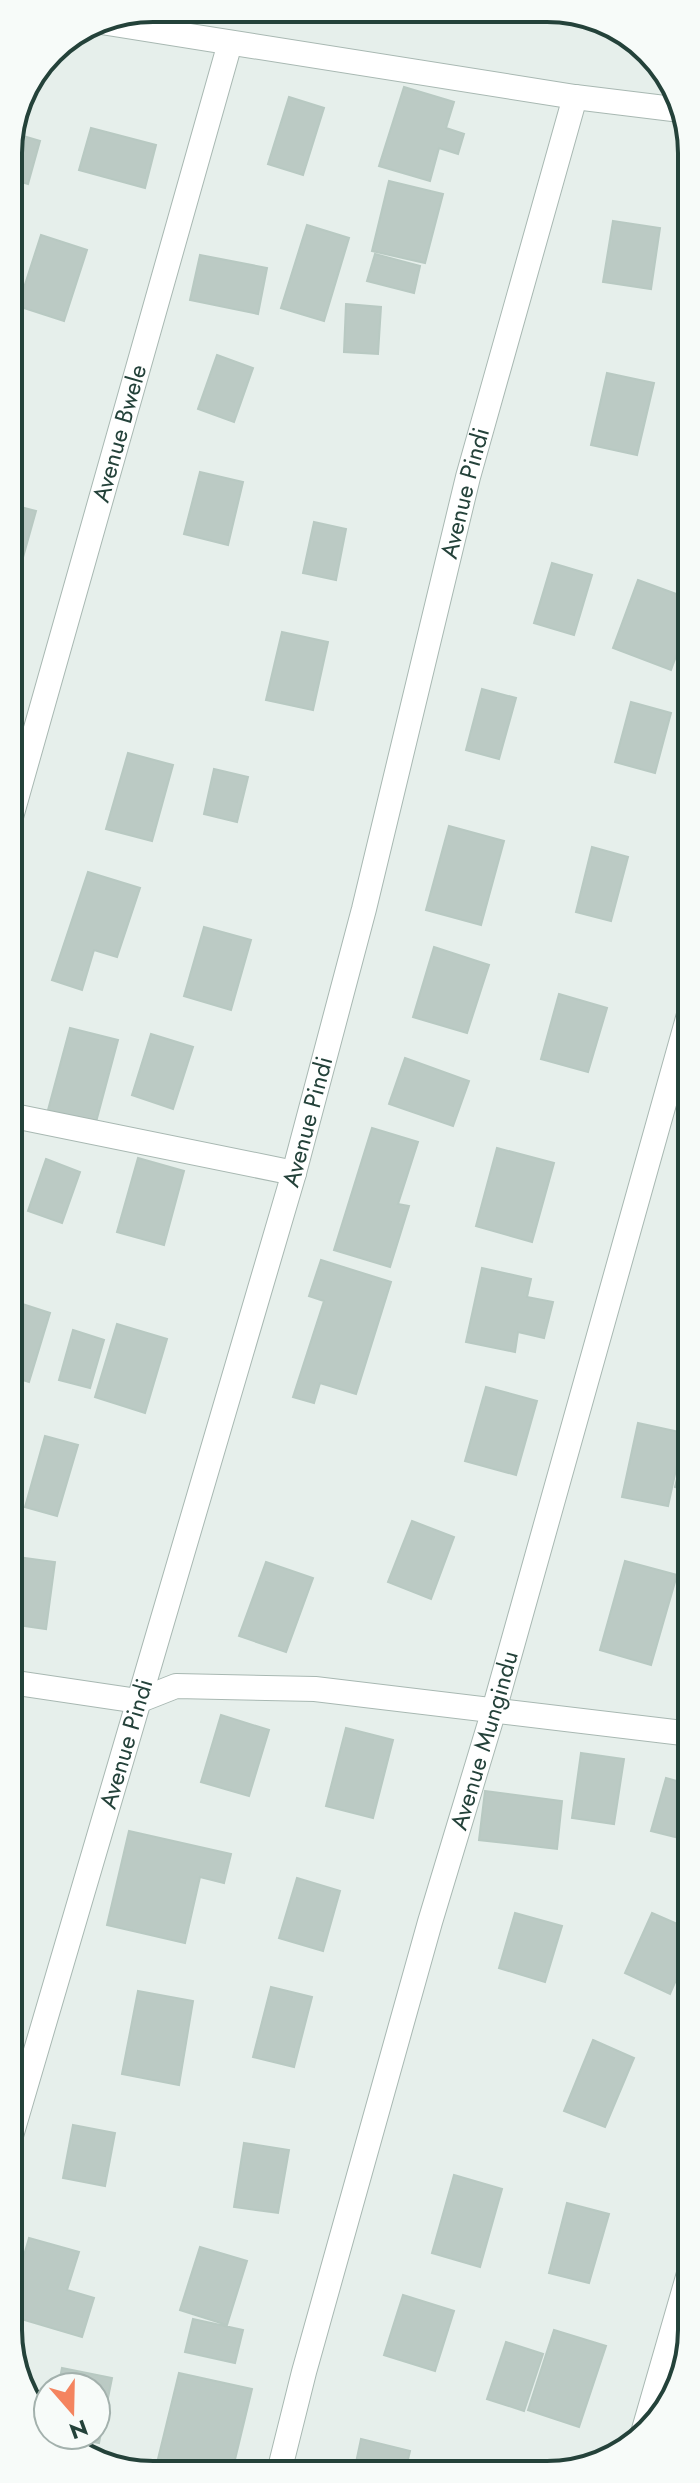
<svg xmlns="http://www.w3.org/2000/svg" width="700" height="2483" font-family="Jost,sans-serif">
	<style>
		.building { fill: #bbcac4; stroke: #b8c9c2; stroke-width: 2 }
		.lines { fill: none; stroke-linecap: round; stroke-linejoin: round }
		.minor-casing { stroke: #a8b8b2; stroke-width: 26 }
		.minor { stroke: #fff; stroke-width: 24 }
		.labels { text-anchor: middle; stroke-width: 7; stroke-linejoin: round; paint-order: stroke }
		.street-label { font-size: 24px; fill: #24423a; stroke: #f7fbf9 }
		.rim { fill: none; stroke: #24423a; stroke-width: 4 }
	</style>
	<rect width="100%" height="100%" fill="#e6efeb"/>
	<!-- building -->
	<path class="building" d="M 620,35 L 644,48 L 618,42 Z
		M 404,87 L 454,102 L 446,128 L 464,134 L 458,154 L 439,148 L 430,181 L 379,166 Z
		M 289,97 L 324,108 L 303,175 L 268,164 Z
		M 91,128 L 156,145 L 145,188 L 79,170 Z
		M 13,133 L 40,141 L 28,184 L 8,178 L 8,144 Z
		M 389,181 L 443,194 L 425,263 L 372,251 Z
		M 613,221 L 660,228 L 651,289 L 603,282 Z
		M 307,225 L 349,238 L 324,321 L 281,308 Z
		M 41,235 L 87,250 L 64,321 L 18,306 Z
		M 375,254 L 420,266 L 414,293 L 367,281 Z
		M 200,255 L 267,268 L 258,314 L 190,300 Z
		M 346,304 L 381,307 L 378,354 L 344,352 Z
		M 217,355 L 253,368 L 234,422 L 198,409 Z
		M 9,365 L 22,371 L 9,403 Z
		M 607,373 L 654,383 L 637,455 L 591,445 Z
		M 200,472 L 243,482 L 228,545 L 184,534 Z
		M 9,504 L 36,511 L 20,568 L 9,565 Z
		M 314,522 L 346,529 L 336,580 L 303,573 Z
		M 552,563 L 592,575 L 574,635 L 534,623 Z
		M 638,580 L 690,599 L 690,618 L 671,670 L 613,648 Z
		M 282,632 L 328,642 L 313,710 L 266,700 Z
		M 482,689 L 516,698 L 499,759 L 466,750 Z
		M 631,702 L 671,713 L 655,773 L 615,762 Z
		M 128,753 L 173,765 L 152,841 L 106,829 Z
		M 214,769 L 248,777 L 237,822 L 204,814 Z
		M 449,826 L 504,841 L 481,925 L 426,910 Z
		M 592,847 L 628,857 L 611,921 L 576,912 Z
		M 88,872 L 140,888 L 117,957 L 94,950 L 82,990 L 52,980 Z
		M 204,927 L 251,940 L 231,1010 L 184,996 Z
		M 434,947 L 489,965 L 467,1033 L 413,1017 Z
		M 559,994 L 607,1008 L 588,1072 L 541,1059 Z
		M 70,1028 L 118,1040 L 96,1122 L 48,1110 Z
		M 151,1034 L 193,1047 L 173,1109 L 132,1095 Z
		M 405,1058 L 469,1081 L 453,1126 L 389,1104 Z
		M 372,1128 L 418,1142 L 398,1204 L 409,1206 L 390,1267 L 334,1250 Z
		M 497,1148 L 554,1163 L 532,1242 L 476,1226 Z
		M 138,1158 L 184,1171 L 164,1245 L 117,1232 Z
		M 46,1159 L 80,1172 L 62,1223 L 28,1211 Z
		M 321,1260 L 391,1282 L 356,1394 L 320,1383 L 314,1403 L 293,1397 L 324,1301 L 309,1296 Z
		M 482,1268 L 531,1279 L 527,1297 L 553,1302 L 544,1338 L 518,1332 L 515,1352 L 466,1342 Z
		M 10,1300 L 50,1313 L 29,1382 L 10,1376 Z
		M 117,1324 L 167,1339 L 145,1413 L 95,1397 Z
		M 73,1330 L 104,1340 L 90,1388 L 59,1380 Z
		M 486,1387 L 537,1401 L 516,1475 L 465,1461 Z
		M 638,1423 L 684,1433 L 668,1506 L 622,1497 Z
		M 691,1423 L 691,1491 L 675,1487 Z
		M 45,1436 L 78,1445 L 57,1516 L 25,1507 Z
		M 412,1521 L 454,1537 L 431,1599 L 388,1582 Z
		M 10,1556 L 55,1562 L 46,1629 L 10,1624 Z
		M 625,1561 L 677,1575 L 651,1665 L 600,1650 Z
		M 266,1562 L 313,1578 L 286,1652 L 239,1636 Z
		M 221,1715 L 269,1730 L 249,1796 L 201,1782 Z
		M 346,1728 L 393,1740 L 373,1818 L 326,1806 Z
		M 581,1753 L 624,1759 L 614,1824 L 572,1818 Z
		M 666,1778 L 691,1785 L 691,1841 L 651,1831 Z
		M 485,1791 L 562,1801 L 557,1849 L 479,1840 Z
		M 129,1831 L 231,1854 L 224,1883 L 200,1877 L 185,1943 L 107,1925 Z
		M 10,1865 L 22,1868 L 14,1902 L 10,1901 Z
		M 297,1878 L 340,1891 L 323,1951 L 279,1938 Z
		M 515,1913 L 562,1926 L 545,1982 L 499,1968 Z
		M 652,1913 L 691,1930 L 691,1946 L 670,1994 L 625,1973 Z
		M 271,1987 L 312,1997 L 294,2067 L 253,2057 Z
		M 138,1991 L 193,2001 L 179,2085 L 122,2074 Z
		M 593,2040 L 634,2058 L 605,2127 L 564,2111 Z
		M 73,2125 L 115,2133 L 105,2186 L 63,2178 Z
		M 244,2143 L 289,2150 L 278,2213 L 234,2207 Z
		M 454,2175 L 502,2189 L 480,2267 L 432,2253 Z
		M 567,2203 L 609,2214 L 589,2283 L 549,2273 Z
		M 29,2238 L 79,2252 L 67,2290 L 94,2298 L 82,2337 L 11,2316 L 11,2300 Z
		M 200,2247 L 247,2261 L 227,2325 L 180,2310 Z
		M 403,2295 L 454,2311 L 435,2371 L 384,2355 Z
		M 193,2319 L 243,2330 L 235,2363 L 185,2352 Z
		M 554,2330 L 606,2346 L 579,2427 L 528,2410 Z
		M 506,2342 L 543,2354 L 524,2411 L 487,2399 Z
		M 62,2368 L 112,2378 L 99,2443 L 57,2435 L 96,2435 L 96,2387 L 58,2387 Z
		M 179,2373 L 252,2389 L 232,2472 L 218,2472 L 158,2459 Z
		M 361,2439 L 410,2451 L 405,2472 L 354,2472 Z"/>
	<g class="lines">
		<!-- minor casing -->
		<g class="minor-casing">
			<g id="minor">
				<path d="M 95,21 L 575,97 L 681,110"/>
				<path id="s1" d="M 9,824 L 230,43"/>
				<path d="M 9,1115 L 294,1173"/>
				<path d="M 10,1682 L 138,1701 L 176,1686 L 315,1689 L 691,1734"/>
				<path id="s2" d="M 10,2139 L 294,1173 L 364,909 L 468,477 L 575,97"/>
				<path d="M 643,2433 L 692,2263"/>
				<path id="s3" d="M 279,2472 L 304,2372 L 430,1922 L 494,1710 L 690,1011"/>
			</g>
		</g>
		<!-- minor -->
		<use href="#minor" class="minor"/>
	</g>
	<g class="labels">
		<!-- street labels -->
		<g class="street-label">
			<text dy="8" stroke="none"><textPath href="#s1" startOffset="406">Avenue Bwele</textPath></text>
			<text dy="8" stroke="none"><textPath href="#s2" startOffset="1708">Avenue Pindi</textPath></text>
			<text dy="8" stroke="none"><textPath href="#s2" startOffset="1060">Avenue Pindi</textPath></text>
			<text dy="8" stroke="none"><textPath href="#s3" startOffset="760">Avenue Mungindu</textPath></text>
			<text dy="8" stroke="none"><textPath href="#s2" startOffset="412">Avenue Pindi</textPath></text>
		</g>
	</g>
	<!-- crop -->
	<path d="M0 0H700V2483H0ZM153 22H547A131 131 0 0 1 678 153V2330A131 131 0 0 1 547 2461H153A131 131 0 0 1 22 2330V153A131 131 0 0 1 153 22Z" fill="#f7fbf9" fill-rule="evenodd"/>
	<path class="rim" d="M153 22H547A131 131 0 0 1 678 153V2330A131 131 0 0 1 547 2461H153A131 131 0 0 1 22 2330V153A131 131 0 0 1 153 22Z"/>
	<!-- north arrow -->
	<g transform="translate(72 2411) rotate(160)"><circle r="38" fill="#f7fbf9" stroke="#a3b1ad" stroke-width="2"/>
	<path d="M0-6L14 30L0 20L-14 30Z" fill="#f4845f"/>
	<text y="-12" font-size="22" font-weight="bold" text-anchor="middle" fill="#24423a">N</text>
	</g>
</svg>
